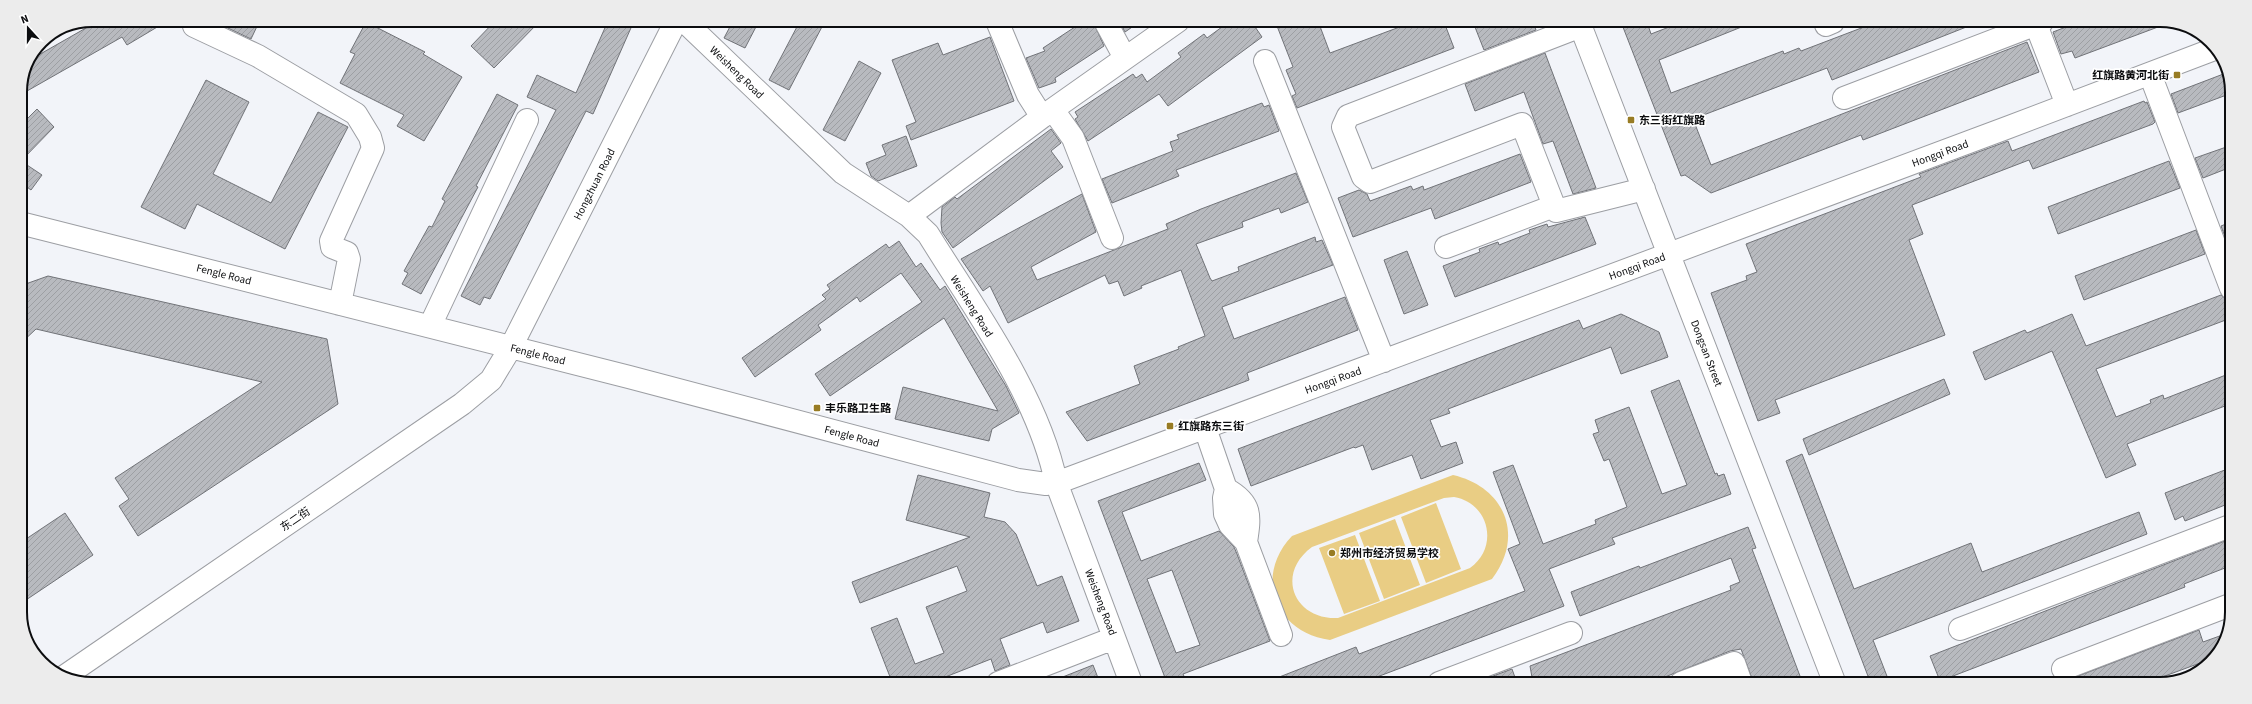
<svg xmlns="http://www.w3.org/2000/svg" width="2252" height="704" font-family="'Source Sans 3','Noto Sans SC',sans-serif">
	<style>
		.park { fill: #e9cd84; fill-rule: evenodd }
		.building { fill: url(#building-hatch); stroke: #717378; fill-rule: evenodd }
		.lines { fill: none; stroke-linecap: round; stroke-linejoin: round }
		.minor-casing { stroke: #9c9ea3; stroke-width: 24 }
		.minor { stroke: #fff; stroke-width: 22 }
		.poi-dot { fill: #987c24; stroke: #fff; stroke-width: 1.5 }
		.labels { text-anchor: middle; stroke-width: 3.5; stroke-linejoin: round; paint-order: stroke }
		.street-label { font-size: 11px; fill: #0c0d0f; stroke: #fff }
		.poi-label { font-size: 11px; font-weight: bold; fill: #0c0d0f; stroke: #fff; text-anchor: start }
		.rim { fill: none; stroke: #0c0d0f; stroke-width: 2 }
	</style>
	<defs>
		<pattern id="building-hatch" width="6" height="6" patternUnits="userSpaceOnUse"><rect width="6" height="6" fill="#b8babf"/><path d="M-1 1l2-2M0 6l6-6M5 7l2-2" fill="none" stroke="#9d9fa3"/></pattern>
	</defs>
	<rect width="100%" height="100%" fill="#f2f4f9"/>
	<!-- park -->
	<path class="park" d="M 1453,475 C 1505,487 1525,536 1492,579 L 1330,640 C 1276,633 1253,577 1292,536 ZM 1454,497 C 1490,503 1499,548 1470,568 L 1338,618 C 1294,620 1275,574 1312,547 L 1444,498 Z
		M 1436,503 L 1461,569 L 1426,583 L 1401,517 Z
		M 1395,519 L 1420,585 L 1384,599 L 1359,533 Z
		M 1355,535 L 1380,601 L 1344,614 L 1319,548 Z"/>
	<!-- building -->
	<path class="building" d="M 100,20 L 169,20 L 127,45 L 122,37 L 20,95 L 28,61 Z
		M 211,20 L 260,20 L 251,39 Z
		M 496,20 L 540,21 L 494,68 L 471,46 Z
		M 608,21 L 634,21 L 593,114 L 586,111 L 490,299 L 484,297 L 480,305 L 461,296 L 556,110 L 527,97 L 537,75 L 576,93 Z
		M 733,21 L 759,21 L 745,48 L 724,38 Z
		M 800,21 L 825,21 L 789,90 L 769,80 Z
		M 1084,21 L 1093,21 L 1104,46 L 1055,78 L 1056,82 L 1039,88 L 1026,58 L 1045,51 L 1043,48 Z
		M 1119,21 L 1141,21 L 1125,32 Z
		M 1230,21 L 1251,21 L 1262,37 L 1168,106 L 1159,94 L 1088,141 L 1075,119 L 1078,117 L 1075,112 L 1133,74 L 1136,78 L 1142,74 L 1147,82 L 1181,57 L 1178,53 L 1204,34 L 1207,38 Z
		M 1288,21 L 1318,21 L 1330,53 L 1413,22 L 1444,22 L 1454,48 L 1297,108 L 1292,96 L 1296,94 L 1286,70 L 1293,67 L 1277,26 Z
		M 366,22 L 425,52 L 423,54 L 462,77 L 424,141 L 397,126 L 404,115 L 340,83 L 355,54 L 350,52 Z
		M 1473,22 L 1533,22 L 1536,30 L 1484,50 Z
		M 1621,22 L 1647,22 L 1651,34 L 1682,22 L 1754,22 L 1659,60 L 1671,93 L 1783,51 L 1784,54 L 1799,48 L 1801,51 L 1877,22 L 1979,22 L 1832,80 L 1827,68 L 1693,119 L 1711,165 L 2027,42 L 2039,72 L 1863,140 L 1861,135 L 1711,193 L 1685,175 L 1681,176 Z
		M 2079,22 L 2166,22 L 2166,24 L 2075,58 L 2072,51 L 2061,54 L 2053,32 Z
		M 990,37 L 1014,101 L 911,140 L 906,126 L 916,122 L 892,60 L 938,43 L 943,55 Z
		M 1545,53 L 1596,188 L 1573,194 L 1553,141 L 1543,144 L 1524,92 L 1475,111 L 1465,84 Z
		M 859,61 L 881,73 L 845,141 L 823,130 Z
		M 2226,73 L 2232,93 L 2178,113 L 2171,94 Z
		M 206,80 L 249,102 L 213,174 L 271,203 L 318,112 L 348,127 L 285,249 L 197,204 L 185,229 L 141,207 Z
		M 497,94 L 518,105 L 476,186 L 478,187 L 421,294 L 402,284 L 408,273 L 404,271 L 429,226 L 432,227 L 445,201 L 442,199 Z
		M 2144,101 L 2145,103 L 2147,102 L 2155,122 L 2153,124 L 2033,169 L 2029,160 L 1912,205 L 1923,234 L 1909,240 L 1945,335 L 1775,400 L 1780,413 L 1758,421 L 1711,293 L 1747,280 L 1746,276 L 1757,272 L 1746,244 L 1921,177 L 1919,174 L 2008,141 L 2012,151 Z
		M 1262,103 L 1264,107 L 1269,105 L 1279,131 L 1176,170 L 1179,176 L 1112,203 L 1102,179 L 1173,151 L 1170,142 L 1179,139 L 1177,135 Z
		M 37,109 L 54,127 L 21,161 L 42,175 L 31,190 L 20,182 L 20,126 Z
		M 1051,129 L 1061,143 L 1051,151 L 1063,167 L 953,248 L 942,232 L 941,223 L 942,207 L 955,197 L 957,199 Z
		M 906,136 L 917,166 L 878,181 L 871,176 L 866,163 L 886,155 L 882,145 Z
		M 2232,145 L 2231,167 L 2203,178 L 2195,158 Z
		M 1520,154 L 1531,182 L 1435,219 L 1431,208 L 1353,237 L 1338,198 L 1359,190 L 1367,194 L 1370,201 L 1411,186 L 1413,190 L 1423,186 L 1424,190 Z
		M 2169,161 L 2180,188 L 2058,234 L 2048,207 Z
		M 1296,173 L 1308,202 L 1281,213 L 1279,208 L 1242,222 L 1243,227 L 1196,244 L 1210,278 L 1212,281 L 1239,271 L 1238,267 L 1315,237 L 1316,242 L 1322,240 L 1333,265 L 1222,307 L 1234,339 L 1345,297 L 1358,330 L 1247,373 L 1249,380 L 1087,441 L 1066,412 L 1140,384 L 1134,366 L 1179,349 L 1178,347 L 1205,336 L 1181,270 L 1141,286 L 1142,288 L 1124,296 L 1118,281 L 1109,284 L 1105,275 L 1008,323 L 990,286 L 983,291 L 961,259 L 1082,194 L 1096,232 L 1031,267 L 1037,280 L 1168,229 L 1166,224 L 1201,209 Z
		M 1585,217 L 1596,244 L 1455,297 L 1443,266 L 1480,252 L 1479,249 L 1498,242 L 1499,245 L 1530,233 L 1529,230 L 1547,224 L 1548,227 Z
		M 2231,222 L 2231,244 L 2228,245 L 2221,226 Z
		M 2196,230 L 2205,254 L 2084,300 L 2075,276 Z
		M 899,241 L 916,267 L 921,263 L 940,290 L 945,286 L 1006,386 L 1019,413 L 992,429 L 989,441 L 895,419 L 903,387 L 998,411 L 944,318 L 830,396 L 815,374 L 922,302 L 901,273 L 860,302 L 857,297 L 818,325 L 821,330 L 755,377 L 742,358 L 826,299 L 822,295 L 830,289 L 827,285 L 886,244 L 889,248 Z
		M 1407,251 L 1428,305 L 1404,314 L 1384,260 Z
		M 48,276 L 327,339 L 338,404 L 138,536 L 119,506 L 129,499 L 115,478 L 262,382 L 36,329 L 20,344 L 20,286 Z
		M 2221,295 L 2226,299 L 2231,318 L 2096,369 L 2116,417 L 2151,403 L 2150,400 L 2163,395 L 2164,399 L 2231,373 L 2230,404 L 2127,444 L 2136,465 L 2106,478 L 2052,351 L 1985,380 L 1973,352 L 2025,330 L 2027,333 L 2072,314 L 2086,346 Z
		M 1621,314 L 1659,332 L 1668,357 L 1621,374 L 1611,347 L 1448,409 L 1450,413 L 1430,420 L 1441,447 L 1456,442 L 1463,463 L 1421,479 L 1412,455 L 1372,470 L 1363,445 L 1355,448 L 1354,447 L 1251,486 L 1238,449 L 1579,320 L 1583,329 Z
		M 1944,379 L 1950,394 L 1809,455 L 1803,439 Z
		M 1679,380 L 1715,474 L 1717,473 L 1718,476 L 1724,474 L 1731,494 L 1612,538 L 1615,544 L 1549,569 L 1564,606 L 1369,680 L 1370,683 L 1264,683 L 1356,647 L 1359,654 L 1525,591 L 1508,549 L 1520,544 L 1493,472 L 1513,465 L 1543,544 L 1596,524 L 1595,520 L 1627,507 L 1609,459 L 1604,461 L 1593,434 L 1599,432 L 1595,420 L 1629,407 L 1662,494 L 1687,485 L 1651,391 Z
		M 1802,454 L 1854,589 L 1971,543 L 1982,572 L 2139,512 L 2147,534 L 1873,640 L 1890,684 L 1871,684 L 1786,461 Z
		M 1199,463 L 1206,480 L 1122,512 L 1141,561 L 1219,531 L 1234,547 L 1237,554 L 1270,641 L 1183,674 L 1187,683 L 1167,683 L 1098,501 ZM 1172,570 L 1200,645 L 1176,653 L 1147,579 Z
		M 2230,468 L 2230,503 L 2185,521 L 2183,516 L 2175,520 L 2165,493 Z
		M 918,475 L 990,493 L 984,517 L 1005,522 L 1016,534 L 1037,586 L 1062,576 L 1079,621 L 1047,633 L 1043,622 L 1000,639 L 1010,665 L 995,671 L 991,659 L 930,683 L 892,682 L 871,628 L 897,618 L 915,664 L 944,653 L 926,607 L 967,591 L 957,566 L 860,603 L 852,582 L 970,537 L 906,520 Z
		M 65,513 L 93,555 L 20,604 L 20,543 Z
		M 1748,527 L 1756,548 L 1752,549 L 1803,684 L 1754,684 L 1741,649 L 1730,651 L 1650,683 L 1533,683 L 1530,666 L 1731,590 L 1730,586 L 1740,582 L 1731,558 L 1580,616 L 1571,592 L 1639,566 L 1640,568 Z
		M 2230,539 L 2230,566 L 2184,584 L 2185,587 L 1940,681 L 1930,656 Z
		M 2199,630 L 2203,642 L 2228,633 L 2211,659 L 2154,680 L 2155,684 L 2057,684 Z
		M 1093,665 L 1100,683 L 1050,683 L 1050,682 Z
		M 1512,669 L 1517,683 L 1474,683 Z"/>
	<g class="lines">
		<!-- minor casing -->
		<g class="minor-casing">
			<path id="minor" d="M 684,21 L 843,173 L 909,216 L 928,234 C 975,310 1038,395 1056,482 L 1131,683
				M 997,21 L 1028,95 L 1042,117
				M 1105,21 L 1125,58
				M 1579,22 L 1835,684
				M 2035,22 L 2067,105
				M 1826,25 L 1833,22
				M 194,26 L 258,56 L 356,114 L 370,137 L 373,148 L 331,241 L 332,247 L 347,253 L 349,259 L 340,304
				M 1581,26 L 1348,116 L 1343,127 L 1363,177 L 1370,182 L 1522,124 L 1556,211 L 1644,189
				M 1265,61 L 1384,361
				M 2150,74 L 2231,288
				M 1844,98 L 2042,22
				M 1053,110 L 1073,138 L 1112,238
				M 909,216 L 1042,117 L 1178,21
				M 20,223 L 629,377 L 1018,480 L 1046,484 L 1067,479 L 2009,127 L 2217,48
				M 1446,247 L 1554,206
				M 430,326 L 527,120
				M 1205,428 L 1226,489 L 1224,498 L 1225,514 L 1230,525 L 1246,542 L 1281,635
				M 1226,489 C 1252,503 1250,516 1246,542
				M 1960,629 L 2230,526
				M 2063,669 L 2230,605
				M 65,676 L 462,404 L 491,380 L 511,347 L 676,21
				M 998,683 L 1114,638
				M 1439,683 L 1571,633
				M 1681,683 L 1734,663 L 1741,683"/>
		</g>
		<!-- minor -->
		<use href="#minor" class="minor"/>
	</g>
	<!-- markers -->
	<g class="poi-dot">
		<rect x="2173" y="71" width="8" height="8" rx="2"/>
		<rect x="1627" y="116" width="8" height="8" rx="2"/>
		<rect x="813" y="404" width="8" height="8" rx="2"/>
		<rect x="1166" y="422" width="8" height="8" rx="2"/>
		<circle cx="1332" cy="553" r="4"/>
	</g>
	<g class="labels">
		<!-- street labels -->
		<g class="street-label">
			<text transform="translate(737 72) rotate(44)" y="4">Weisheng Road</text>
			<text transform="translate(1940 153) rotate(-20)" y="4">Hongqi Road</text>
			<text transform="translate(594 184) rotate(-63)" y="4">Hongzhuan Road</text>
			<text transform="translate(1637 266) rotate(-20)" y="4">Hongqi Road</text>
			<text transform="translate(224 274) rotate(14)" y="4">Fengle Road</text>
			<text transform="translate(972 306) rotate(58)" y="4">Weisheng Road</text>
			<text transform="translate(1707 353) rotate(69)" y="4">Dongsan Street</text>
			<text transform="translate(538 354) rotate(14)" y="4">Fengle Road</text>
			<text transform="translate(1333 380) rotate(-20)" y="4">Hongqi Road</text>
			<text transform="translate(852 436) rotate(15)" y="4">Fengle Road</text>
			<text transform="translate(295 519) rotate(-34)" y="4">东二街</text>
			<text transform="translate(1101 602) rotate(69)" y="4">Weisheng Road</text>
		</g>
		<!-- poi labels -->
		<g class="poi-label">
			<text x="2169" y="79" text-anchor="end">红旗路黄河北街</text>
			<text x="1639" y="124">东三街红旗路</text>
			<text x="825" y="412">丰乐路卫生路</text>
			<text x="1178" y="430">红旗路东三街</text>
			<text x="1340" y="557">郑州市经济贸易学校</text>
		</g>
	</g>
	<!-- crop -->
	<path d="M0 0H2252V704H0ZM92 27H2160A65 65 0 0 1 2225 92V612A65 65 0 0 1 2160 677H92A65 65 0 0 1 27 612V92A65 65 0 0 1 92 27Z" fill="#ececec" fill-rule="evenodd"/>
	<path class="rim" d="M92 27H2160A65 65 0 0 1 2225 92V612A65 65 0 0 1 2160 677H92A65 65 0 0 1 27 612V92A65 65 0 0 1 92 27Z"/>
	<!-- north arrow -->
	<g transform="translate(28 28) rotate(339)" stroke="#ffffff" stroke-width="3" paint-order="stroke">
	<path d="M0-3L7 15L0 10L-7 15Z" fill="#0c0d0f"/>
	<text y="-6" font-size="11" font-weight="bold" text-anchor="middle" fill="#0c0d0f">N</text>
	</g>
</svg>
